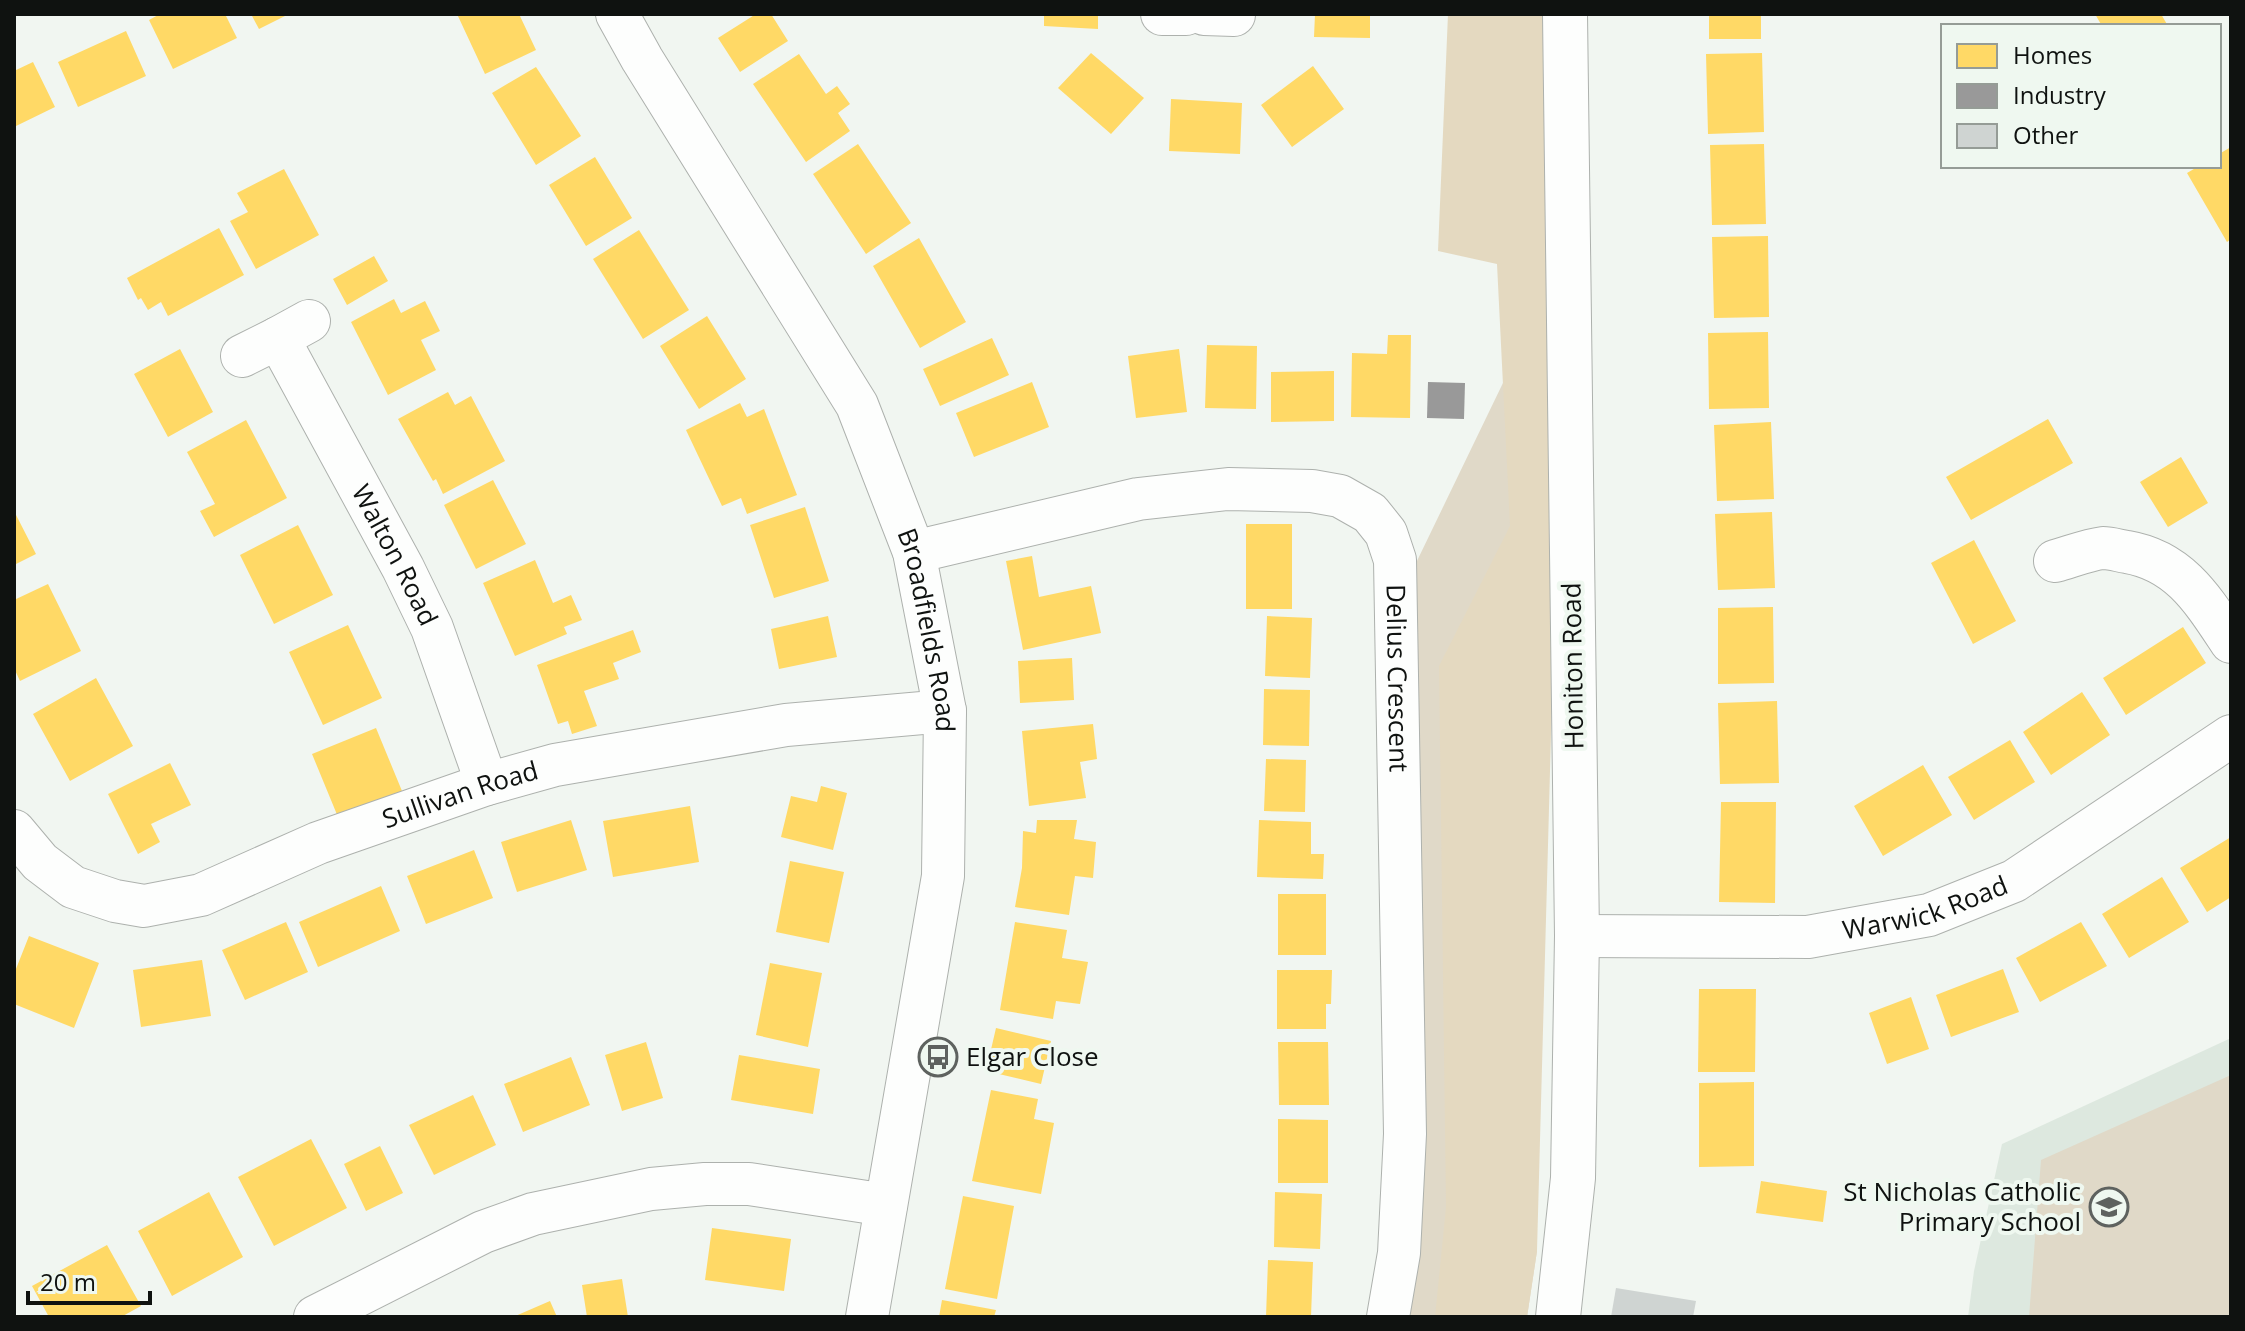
<svg xmlns="http://www.w3.org/2000/svg" width="2245" height="1331" font-family="'Open Sans',sans-serif">
	<style>
		.built { fill: #dde8df }
		.green { fill: #e0d9c8 }
		.forest { fill: #e4d9c0 }
		.homes { fill: #ffd966 }
		.industry { fill: #999 }
		.building { fill: #cfd4d2 }
		.lines { fill: none; stroke-linecap: round; stroke-linejoin: round }
		.minor-casing { stroke: #adb1ad; stroke-width: 44 }
		.secondary-casing { stroke: #adb1ad; stroke-width: 46 }
		.minor { stroke: #fdfefd; stroke-width: 42 }
		.secondary { stroke: #fdfefd; stroke-width: 44 }
		.labels { text-anchor: middle; stroke-width: 8; stroke-linejoin: round; paint-order: stroke }
		.street-label { font-size: 26px; fill: #0f1210; stroke: #eff8f0 }
		.poi-label { font-size: 26px; fill: #0f1210; stroke: #eff8f0; text-anchor: start }
	</style>
	<rect width="100%" height="100%" fill="#f1f6f1"/>
	<!-- built -->
	<path class="built" d="M 2231,1038 L 2231,1317 L 1968,1317 L 1974,1271 L 2002,1144 Z"/>
	<!-- green -->
	<path class="green" d="M 1516,356 L 1537,1251 L 1527,1317 L 1408,1317 L 1423,1199 L 1416,563 Z
		M 2231,1075 L 2231,1317 L 2029,1317 L 2041,1160 Z"/>
	<!-- forest -->
	<path class="forest" d="M 1448,14 L 1549,14 L 1557,513 L 1537,1251 L 1527,1317 L 1435,1317 L 1446,1207 L 1439,666 L 1510,526 L 1497,264 L 1438,251 Z"/>
	<!-- homes -->
	<path class="homes" d="M 160,14 L 225,14 L 237,38 L 173,69 L 149,20 Z
		M 251,14 L 289,14 L 259,29 Z
		M 457,14 L 519,14 L 536,50 L 485,74 Z
		M 756,14 L 771,14 L 788,41 L 740,72 L 718,38 Z
		M 1044,14 L 1098,14 L 1098,29 L 1044,26 Z
		M 1315,14 L 1370,14 L 1370,38 L 1314,37 Z
		M 1709,14 L 1761,14 L 1761,39 L 1709,39 Z
		M 2095,14 L 2161,14 L 2168,26 L 2102,26 Z
		M 126,31 L 146,76 L 78,107 L 58,62 Z
		M 1091,53 L 1144,98 L 1111,134 L 1058,88 Z
		M 1762,53 L 1764,132 L 1708,134 L 1706,54 Z
		M 799,54 L 826,94 L 837,86 L 850,104 L 838,113 L 850,131 L 806,162 L 753,84 Z
		M 33,62 L 55,107 L 14,127 L 14,71 Z
		M 1313,66 L 1344,109 L 1292,147 L 1261,105 Z
		M 536,67 L 581,136 L 536,165 L 492,93 Z
		M 1171,99 L 1242,103 L 1240,154 L 1169,151 Z
		M 858,144 L 911,223 L 866,254 L 813,174 Z
		M 1764,144 L 1766,224 L 1712,225 L 1710,145 Z
		M 2231,147 L 2231,239 L 2227,242 L 2187,173 L 2199,166 L 2219,166 L 2219,154 Z
		M 595,157 L 632,218 L 586,246 L 549,185 Z
		M 284,169 L 319,235 L 256,269 L 230,221 L 248,212 L 237,193 Z
		M 219,228 L 244,275 L 168,316 L 161,302 L 148,310 L 141,298 L 138,300 L 127,278 Z
		M 639,230 L 689,310 L 643,339 L 593,259 Z
		M 1768,236 L 1769,317 L 1714,318 L 1712,237 Z
		M 919,238 L 966,322 L 920,348 L 873,266 Z
		M 374,256 L 388,281 L 347,305 L 333,279 Z
		M 394,299 L 401,313 L 425,301 L 440,331 L 421,340 L 436,370 L 388,395 L 351,322 Z
		M 707,316 L 746,379 L 699,409 L 660,346 Z
		M 1768,332 L 1769,408 L 1709,409 L 1708,333 Z
		M 1388,335 L 1411,335 L 1410,418 L 1351,417 L 1352,353 L 1387,354 Z
		M 992,338 L 1009,375 L 940,406 L 923,369 Z
		M 1207,345 L 1257,346 L 1256,409 L 1205,408 Z
		M 180,349 L 213,412 L 168,437 L 134,374 Z
		M 1179,349 L 1187,412 L 1136,418 L 1128,356 Z
		M 1334,371 L 1334,421 L 1271,422 L 1271,372 Z
		M 1032,382 L 1049,427 L 974,457 L 956,413 Z
		M 448,392 L 455,405 L 471,396 L 505,461 L 443,494 L 436,479 L 433,481 L 398,419 Z
		M 740,403 L 747,417 L 764,409 L 797,495 L 747,514 L 741,498 L 722,506 L 686,430 Z
		M 2048,419 L 2073,463 L 1971,520 L 1946,477 Z
		M 246,420 L 287,498 L 214,537 L 200,511 L 215,504 L 187,452 Z
		M 1771,422 L 1774,499 L 1717,501 L 1714,425 Z
		M 2181,457 L 2208,503 L 2168,527 L 2140,482 Z
		M 493,480 L 526,544 L 476,569 L 444,505 Z
		M 805,507 L 829,581 L 774,598 L 750,525 Z
		M 14,511 L 36,554 L 14,565 Z
		M 1772,512 L 1775,588 L 1718,590 L 1715,514 Z
		M 1246,524 L 1292,524 L 1292,609 L 1246,609 Z
		M 298,525 L 333,595 L 274,624 L 240,555 Z
		M 1974,540 L 2016,621 L 1973,644 L 1931,563 Z
		M 1032,556 L 1039,597 L 1091,586 L 1101,633 L 1023,650 L 1006,561 Z
		M 535,560 L 553,603 L 571,595 L 582,620 L 564,627 L 567,634 L 515,656 L 483,583 Z
		M 48,584 L 81,651 L 20,681 L 14,668 L 14,600 Z
		M 1773,607 L 1774,683 L 1718,684 L 1718,608 Z
		M 828,616 L 837,657 L 779,669 L 771,629 Z
		M 1267,616 L 1312,618 L 1310,678 L 1265,676 Z
		M 348,625 L 382,698 L 323,725 L 289,652 Z
		M 2183,627 L 2206,663 L 2126,715 L 2103,678 Z
		M 633,630 L 641,652 L 613,663 L 619,679 L 584,691 L 597,726 L 572,734 L 568,721 L 558,724 L 537,665 Z
		M 1072,658 L 1074,700 L 1020,703 L 1018,661 Z
		M 96,678 L 133,746 L 70,781 L 33,714 Z
		M 1264,689 L 1310,690 L 1309,746 L 1263,745 Z
		M 2082,692 L 2110,735 L 2051,775 L 2023,732 Z
		M 1777,701 L 1779,783 L 1720,784 L 1718,703 Z
		M 1093,724 L 1097,759 L 1080,762 L 1086,798 L 1029,806 L 1022,731 Z
		M 376,728 L 402,791 L 338,817 L 312,754 Z
		M 2010,740 L 2035,782 L 1974,820 L 1948,777 Z
		M 1266,759 L 1306,760 L 1305,812 L 1264,811 Z
		M 170,763 L 191,805 L 151,824 L 160,842 L 138,854 L 108,794 Z
		M 1923,765 L 1952,815 L 1883,856 L 1854,806 Z
		M 821,786 L 847,793 L 833,850 L 781,837 L 791,796 L 817,802 Z
		M 1721,802 L 1776,802 L 1775,903 L 1719,902 Z
		M 690,806 L 699,862 L 613,877 L 603,821 Z
		M 571,820 L 587,870 L 517,892 L 501,842 Z
		M 1037,820 L 1077,820 L 1074,839 L 1096,842 L 1093,878 L 1075,876 L 1069,915 L 1015,907 L 1022,868 L 1023,831 L 1036,833 Z
		M 1259,820 L 1311,822 L 1311,854 L 1324,854 L 1323,879 L 1257,877 Z
		M 2231,837 L 2231,897 L 2207,912 L 2180,868 Z
		M 474,850 L 493,898 L 426,924 L 407,876 Z
		M 790,861 L 844,872 L 829,943 L 776,932 Z
		M 2162,877 L 2189,922 L 2129,958 L 2102,914 Z
		M 381,886 L 400,931 L 318,967 L 299,922 Z
		M 1278,894 L 1326,894 L 1326,955 L 1278,955 Z
		M 286,922 L 308,972 L 245,1000 L 222,950 Z
		M 1015,922 L 1067,930 L 1062,958 L 1088,962 L 1080,1004 L 1056,1001 L 1053,1019 L 1000,1010 Z
		M 2081,922 L 2107,966 L 2040,1002 L 2016,958 Z
		M 29,936 L 99,963 L 74,1028 L 14,1004 L 14,974 Z
		M 202,960 L 211,1016 L 141,1027 L 133,970 Z
		M 770,963 L 822,973 L 808,1047 L 756,1035 Z
		M 2003,969 L 2019,1012 L 1951,1037 L 1936,995 Z
		M 1277,970 L 1332,970 L 1331,1004 L 1326,1004 L 1326,1029 L 1277,1029 Z
		M 1699,989 L 1756,989 L 1755,1072 L 1698,1072 Z
		M 1911,997 L 1929,1049 L 1887,1064 L 1869,1013 Z
		M 996,1028 L 1051,1041 L 1041,1084 L 986,1071 Z
		M 646,1042 L 663,1098 L 622,1111 L 605,1055 Z
		M 1278,1042 L 1328,1042 L 1329,1105 L 1279,1105 Z
		M 739,1055 L 820,1069 L 813,1114 L 731,1100 Z
		M 571,1057 L 590,1105 L 523,1132 L 504,1084 Z
		M 1754,1082 L 1754,1166 L 1699,1167 L 1699,1083 Z
		M 991,1090 L 1038,1099 L 1034,1119 L 1054,1123 L 1041,1194 L 972,1181 Z
		M 473,1095 L 496,1145 L 434,1175 L 409,1125 Z
		M 1278,1119 L 1328,1120 L 1328,1183 L 1278,1183 Z
		M 311,1139 L 347,1208 L 274,1246 L 238,1177 Z
		M 380,1146 L 403,1193 L 366,1211 L 344,1164 Z
		M 1761,1181 L 1827,1191 L 1823,1222 L 1756,1213 Z
		M 209,1192 L 243,1257 L 172,1296 L 138,1231 Z
		M 1275,1192 L 1322,1194 L 1320,1249 L 1274,1247 Z
		M 963,1196 L 1014,1206 L 997,1299 L 945,1289 Z
		M 712,1228 L 791,1239 L 784,1291 L 705,1280 Z
		M 107,1245 L 141,1306 L 121,1317 L 49,1317 L 32,1286 Z
		M 1268,1260 L 1313,1262 L 1311,1317 L 1266,1317 Z
		M 622,1279 L 628,1317 L 587,1317 L 582,1285 Z
		M 942,1300 L 996,1310 L 994,1317 L 939,1317 Z
		M 550,1301 L 557,1317 L 513,1317 Z"/>
	<!-- industry -->
	<path class="industry" d="M 1428,382 L 1465,383 L 1464,419 L 1427,418 Z"/>
	<!-- building -->
	<path class="building" d="M 1616,1288 L 1696,1301 L 1693,1317 L 1611,1317 Z"/>
	<g class="lines">
		<!-- minor casing -->
		<g class="minor-casing">
			<g id="minor">
				<path id="s1" d="M 617,14 L 642,59 L 857,405 L 914,552 L 945,711 L 943,876 L 867,1317"/>
				<path d="M 1162,14 L 1186,14"/>
				<path d="M 1204,14 L 1234,15"/>
				<path id="s2" d="M 309,321 L 278,338 L 403,568 L 432,628 L 487,784"/>
				<path d="M 242,356 L 278,338"/>
				<path id="s3" d="M 914,552 L 1138,499 L 1228,489 L 1312,491 L 1340,496 L 1370,513 L 1386,533 L 1395,560 L 1405,1134 L 1399,1253 L 1388,1317"/>
				<path d="M 2055,561 C 2070,557 2087,550 2103,548 C 2111,548 2120,551 2127,552 C 2180,561 2203,600 2231,642"/>
				<path id="s4" d="M 14,831 L 40,862 L 73,887 L 115,901 L 144,906 L 201,895 L 318,843 L 487,784 L 555,765 L 786,725 L 945,711"/>
				<path id="s5" d="M 1577,936 L 1808,937 L 1929,915 L 2014,881 L 2231,736"/>
				<path d="M 315,1317 L 483,1232 L 533,1214 L 651,1189 L 705,1184 L 749,1184 L 886,1205"/>
			</g>
		</g>
		<!-- secondary casing -->
		<g class="secondary-casing">
			<path id="secondary" d="M 1558,1317 L 1573,1178 L 1577,936 L 1565,14"/>
		</g>
		<!-- minor -->
		<use href="#minor" class="minor"/>
		<!-- secondary -->
		<use href="#secondary" class="secondary"/>
	</g>
	<!-- icons -->
	<defs>
		<g id="bus-ring" transform="scale(2)"><circle r="9.5" fill="#eff8f0" stroke="#5e625f" stroke-width="1.5"/><path d="M-5-6H5V4H4V6H2V4H-2V6H-4V4H-5ZM-3.5-4V0h7V-4ZM-3.5 1.2v1.5H-2V1.2ZM2 1.2v1.5H3.5V1.2Z" fill="#5e625f"/></g>
		<g id="school-ring" transform="scale(2)"><circle r="9.5" fill="#eff8f0" stroke="#5e625f" stroke-width="1.5"/><path d="M0-5L7-2L0 1L-7-2ZM-4 1L0 2.5L4 1V4Q0 6-4 4Z" fill="#5e625f"/></g>
	</defs>
	<g fill-rule="evenodd">
		<use href="#bus-ring" x="938" y="1057"/>
		<use href="#school-ring" x="2109" y="1207"/>
	</g>
	<g class="labels">
		<!-- street labels -->
		<g class="street-label">
			<text dy="9" stroke="none"><textPath href="#s2" startOffset="282">Walton Road</textPath></text>
			<text dy="9" stroke="none"><textPath href="#s1" startOffset="696">Broadfields Road</textPath></text>
			<text transform="translate(1573 666) rotate(-91)" y="9">Honiton Road</text>
			<text dy="9" stroke="none"><textPath href="#s3" startOffset="640">Delius Crescent</textPath></text>
			<text dy="9" stroke="none"><textPath href="#s4" startOffset="492">Sullivan Road</textPath></text>
			<text dy="9" stroke="none"><textPath href="#s5" startOffset="352">Warwick Road</textPath></text>
		</g>
		<!-- poi labels -->
		<g class="poi-label">
			<text x="966" y="1066">Elgar Close</text>
			<text x="2081" y="1201" text-anchor="end">St Nicholas Catholic<tspan x="2081" dy="30">Primary School</tspan></text>
		</g>
	</g>
	<!-- border -->
	<rect width="2245" height="1331" fill="none" stroke="#0f1210" stroke-width="32"/>
	<!-- legend -->
	<rect x="1941" y="24" width="280" height="144" fill="#eff8f0" stroke="#959c96" stroke-width="2"/>
	<rect x="1957" y="44" width="40" height="24" fill="#ffd966" stroke="#959c96" stroke-width="2"/>
	<text x="2013" y="64" font-size="24" fill="#0f1210">Homes</text>
	<rect x="1957" y="84" width="40" height="24" fill="#999999" stroke="#959c96" stroke-width="2"/>
	<text x="2013" y="104" font-size="24" fill="#0f1210">Industry</text>
	<rect x="1957" y="124" width="40" height="24" fill="#cfd4d2" stroke="#959c96" stroke-width="2"/>
	<text x="2013" y="144" font-size="24" fill="#0f1210">Other</text>
	<!-- scale -->
	<path d="M28 1291v12h122v-12" fill="none" stroke="#0f1210" stroke-width="4"/>
	<text x="40" y="1291" font-size="24" fill="#0f1210" stroke="#eff8f0" stroke-width="6" paint-order="stroke">20 m</text>
</svg>
